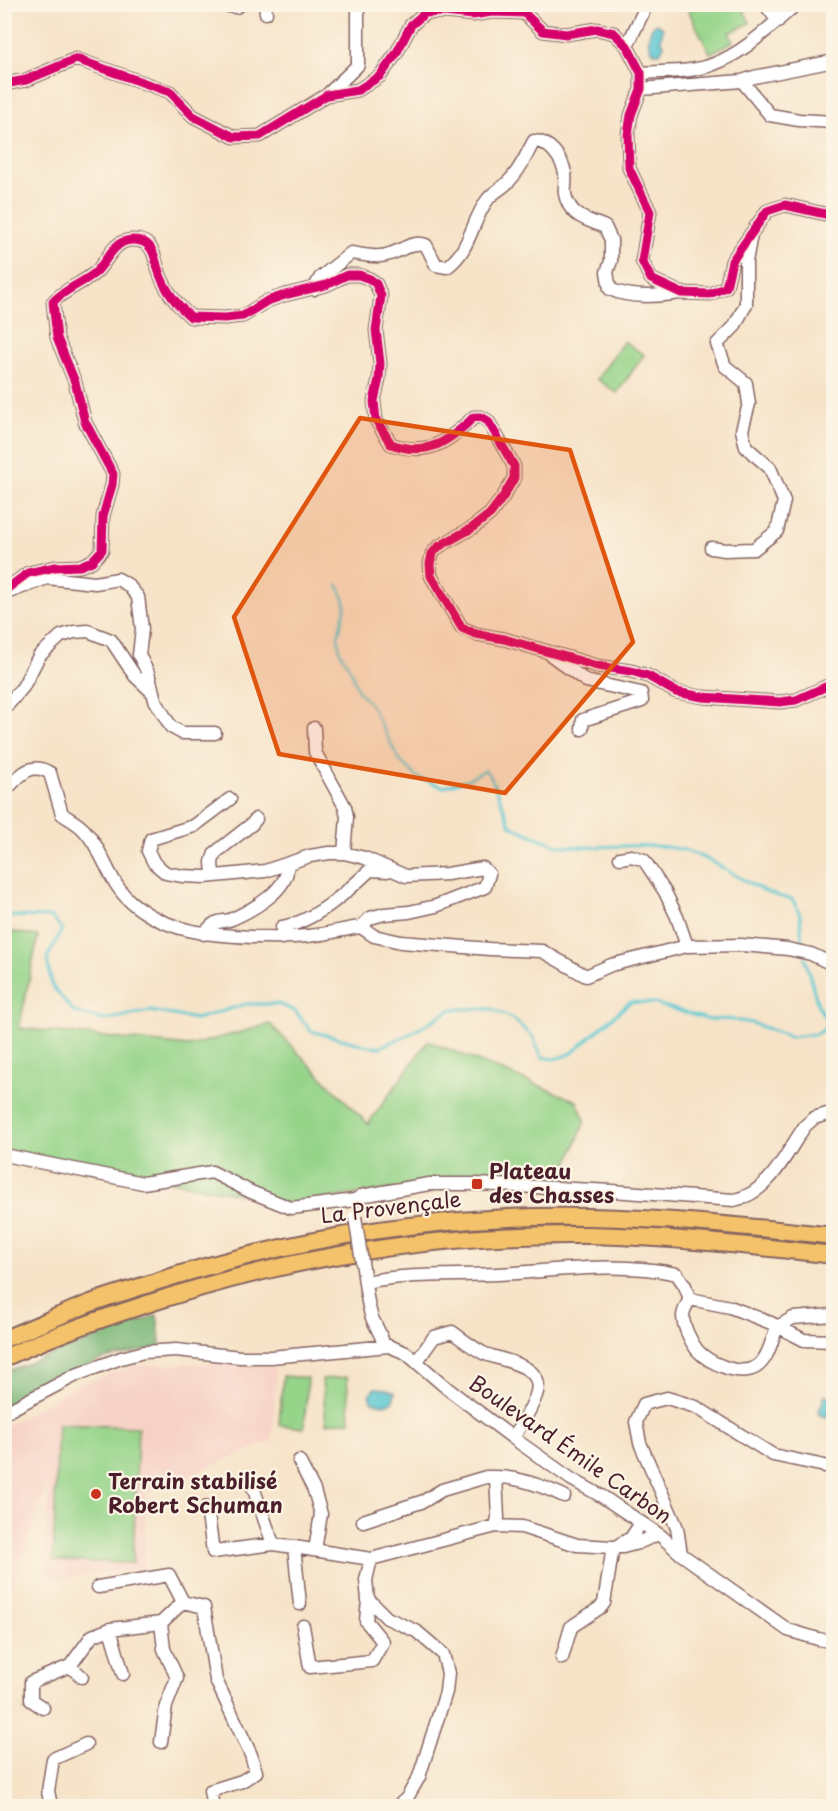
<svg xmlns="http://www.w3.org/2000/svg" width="838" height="1811" font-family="'Playpen Sans',sans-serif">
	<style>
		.built { fill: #f7d1c6 }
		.green { fill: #96d48a; stroke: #707a5a; stroke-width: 1.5 }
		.forest { fill: #78b676; stroke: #616a50; stroke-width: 1.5 }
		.water { fill: #5ac7d2; stroke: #52737e; stroke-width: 1.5 }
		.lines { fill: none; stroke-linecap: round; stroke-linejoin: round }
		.stream { stroke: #5ac7d2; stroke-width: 3 }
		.minor-casing { stroke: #866462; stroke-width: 15 }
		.highway-casing { stroke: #866462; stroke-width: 20 }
		.minor { stroke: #fff; stroke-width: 12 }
		.highway { stroke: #f3c26a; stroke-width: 16 }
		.minor-bridge-casing { stroke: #866462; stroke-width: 15; stroke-linecap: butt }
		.minor-bridge { stroke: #fff; stroke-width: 12 }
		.cycleway-casing { stroke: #fcf5e5; stroke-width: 13 }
		.cycleway { stroke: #d6006c; stroke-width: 9 }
		.marked { fill: #e0560e; fill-opacity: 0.2; stroke: #e0560e; stroke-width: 4.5; stroke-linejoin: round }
		.poi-dot { fill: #c8321e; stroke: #fcf5e5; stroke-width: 2 }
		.labels { text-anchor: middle; stroke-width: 4.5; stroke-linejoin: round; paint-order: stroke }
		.poi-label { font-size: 21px; font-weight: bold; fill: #4a1f2b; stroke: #fcf5e5; text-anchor: start }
		.street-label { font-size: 21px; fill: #4a1f2b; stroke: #fcf5e5 }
	</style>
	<rect width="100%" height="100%" fill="#fcf5e5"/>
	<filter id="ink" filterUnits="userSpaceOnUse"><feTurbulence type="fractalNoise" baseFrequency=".0167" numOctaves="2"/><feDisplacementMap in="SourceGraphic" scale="12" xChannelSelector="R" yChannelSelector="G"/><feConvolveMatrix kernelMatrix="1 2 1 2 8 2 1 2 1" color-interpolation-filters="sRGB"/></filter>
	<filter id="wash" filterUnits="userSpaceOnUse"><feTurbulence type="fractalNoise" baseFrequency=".008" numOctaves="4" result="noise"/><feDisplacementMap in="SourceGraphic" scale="24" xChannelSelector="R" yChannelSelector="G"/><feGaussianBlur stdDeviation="1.35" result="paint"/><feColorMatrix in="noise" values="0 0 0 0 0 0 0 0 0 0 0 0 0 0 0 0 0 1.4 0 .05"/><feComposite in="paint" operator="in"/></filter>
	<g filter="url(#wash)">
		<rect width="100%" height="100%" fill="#f6e3c8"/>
		<!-- built -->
		<path class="built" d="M 207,1363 L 276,1368 L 272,1441 L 146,1493 L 144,1569 L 44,1580 L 50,1477 L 14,1580 L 5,1598 L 5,1426 L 76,1386 L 134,1366 Z"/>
		<!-- green -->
		<path class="green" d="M 700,4 L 741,5 L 750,23 L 729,33 L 733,42 L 710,53 L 688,10 Z
			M 624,341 L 644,355 L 617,393 L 597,379 Z
			M 8,931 L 38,936 L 19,1028 L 189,1046 L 270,1024 L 368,1124 L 428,1041 L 577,1101 L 585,1121 L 562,1178 L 477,1176 L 291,1204 L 5,1150 L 4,942 Z
			M 283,1376 L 308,1378 L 304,1428 L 279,1425 Z
			M 347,1377 L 350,1421 L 326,1423 L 322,1379 Z
			M 58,1424 L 138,1427 L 133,1563 L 53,1561 Z"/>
		<!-- forest -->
		<path class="forest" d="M 157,1315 L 161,1347 L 103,1359 L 26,1392 L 5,1407 L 5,1372 Z"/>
		<!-- water -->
		<path class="water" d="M 655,23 L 663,28 L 661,39 L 664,45 L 660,53 L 656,53 L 651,50 C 646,39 649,32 655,23 Z
			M 374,1388 L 387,1389 L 395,1392 L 393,1402 L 383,1404 L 372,1402 L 369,1395 Z
			M 825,1395 L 833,1398 L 827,1417 L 818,1414 Z"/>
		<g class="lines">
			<!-- stream -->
			<path class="stream" d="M 338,585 L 345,601 L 345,609 L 338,636 L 340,652 L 350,668 L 358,691 L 370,704 L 400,761 L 417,777 L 443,787 L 466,780 L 485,770 L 491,777 L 511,826 C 527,833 546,843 563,846 C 606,851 650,838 692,853 C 727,865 755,894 792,899 L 800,914 L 802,944
				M 4,916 L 51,917 L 62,929 L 47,959 L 52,986 L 74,1012 L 104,1020 L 150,1011 L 196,1019 L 246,1004 L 278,1004 L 295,1011 L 311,1031 L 368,1046 L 380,1047 L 408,1035 L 452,1009 L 492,1009 L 513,1019 L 533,1037 L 542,1057 L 554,1059 L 571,1054 L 630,1002 L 653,1003 L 710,1020 L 727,1019 L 752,1023 L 790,1037 L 816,1034 L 834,1023
				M 805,958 L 818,1006 L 829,1025"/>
		</g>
	</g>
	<g filter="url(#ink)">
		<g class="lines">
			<!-- minor casing -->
			<g class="minor-casing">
				<path id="minor" d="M 217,4 L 236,7 L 241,4
					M 265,4 L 266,13
					M 765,4 L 778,21
					M 627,46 L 647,4
					M 641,73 C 664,71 692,73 714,64 C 746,52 771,25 797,4
					M 742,81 L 770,115 L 799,120 L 834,122
					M 4,84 L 26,80 L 76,59 L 170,92 L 193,116 L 234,137 L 260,136 L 327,95 L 358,90 L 380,76 L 396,54 L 411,25 L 425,13 L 444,12 L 473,15 L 492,12 L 524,13 L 543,31 L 566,34 L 597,29 L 614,33 L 627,46 L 641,73 L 641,89 L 631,115 L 628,134 L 629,168 L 650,212 L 642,261 L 651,279 L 681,293 L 710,294 L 726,287 L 732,261 L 767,211 L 785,205 L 834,216
					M 641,89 L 742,81 L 754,77 L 834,61
					M 327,95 L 358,65 L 358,4
					M 314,289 L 320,278 L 351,253 C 360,254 371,257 380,256 C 397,256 410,239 426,245 L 436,265 L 447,267 C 471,250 471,221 488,199 C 493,192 503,188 509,181 C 521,169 526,155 534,141 C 549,141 562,158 565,173 C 567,187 561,190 569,205 C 577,219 592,221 605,227 L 611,240 L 611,261 L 607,272 L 610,289 C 631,299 658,296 681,293
					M 711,548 L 725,550 L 754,549 L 777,531 L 784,501 L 770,468 L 746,447 L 742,430 L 749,404 L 746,383 L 725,366 L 717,344 L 734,327 L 746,304 L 746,262 L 751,234
					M 4,591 L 28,573 L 55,567 L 80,566 L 92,561 L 102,550 L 103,516 L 112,485 L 113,474 L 85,422 L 75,382 L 57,338 L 53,302 C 65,289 81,284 95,273 C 105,264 111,247 123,242 C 131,238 144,240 149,246 C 155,252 156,264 159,272 C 165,290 177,305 191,317 L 225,318 L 243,316 L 267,301 L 285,295 L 326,285 L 347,275 L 359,275 L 370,279 L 376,284 L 381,296 L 376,330 L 380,363 L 379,379 L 374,401 L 376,420 L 391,444 C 428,457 448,442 474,417 L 481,417 L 488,421 L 514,466 L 514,478 L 503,497 L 490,514 L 472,528 L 438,547 L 432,554 L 430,564 L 431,576 L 462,628 L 476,634 L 504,639 L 597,666 L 631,671 L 648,676 L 676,692 L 703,697 L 780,702 L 796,700 L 834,683
					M 6,593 L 47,578 L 95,583 L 118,579 L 128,585 L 138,597 L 142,629 L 139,655 L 148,673 L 155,700 L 171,727 L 182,733 L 215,733
					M 551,655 L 586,681 L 641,693 L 642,701 L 583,720 L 582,729
					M 4,709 L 23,687 L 39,656 L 61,636 L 74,632 L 88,631 L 111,640 L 135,676 L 152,692
					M 314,728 L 315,752 L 345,807 L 347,817 L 344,853
					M 4,792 C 18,778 29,760 50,773 L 62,814 C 69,819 78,823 84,830 C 104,851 108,882 131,902 C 166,932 208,935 252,937 C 270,937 288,938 307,936 C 325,935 343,929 361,927
					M 230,799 L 194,826 L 151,839 L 148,851 L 154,863 L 166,873 L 183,876 L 205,877 L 265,871 L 310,856 L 329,853 L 344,853 L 365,858 L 406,876 L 447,874 L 483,868 L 489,874 L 485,887 L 436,906 L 409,912 L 384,914 L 370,918 L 361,927
					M 620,858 L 632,856 L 644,860 L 665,892 L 677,917 L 687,946
					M 213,876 L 212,862 L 215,853 L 252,824 L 256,819
					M 361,927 L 374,936 L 401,942 L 490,949 L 542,951 L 586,976 L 611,965 L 687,946 L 742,945 L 788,949 L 811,954 L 834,965
					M 204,934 C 207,931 210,926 214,924 C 220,920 226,922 232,919 C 252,910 291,889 287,864
					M 282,938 L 282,927 C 314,922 347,892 370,870 L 387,871
					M 4,1155 L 143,1183 L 212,1172 L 251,1192 L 291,1208 L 355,1200 L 361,1196 L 429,1184 L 477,1184 L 612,1191 L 734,1200 C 770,1193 786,1153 805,1126 L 814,1118 L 834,1112
					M 362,1262 C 365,1280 366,1298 371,1315 C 374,1325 383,1335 383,1345
					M 365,1282 C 409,1273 453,1276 498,1274 C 557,1271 618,1261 677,1274 L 685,1286 L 690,1299 C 687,1304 683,1311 683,1316 C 683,1326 691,1342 697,1350 C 709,1363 739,1377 756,1367 C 768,1360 772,1339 777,1327 L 793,1318 L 834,1315
					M 690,1299 L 730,1307 L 771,1323 L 804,1340 L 834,1341
					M 417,1361 L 434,1337 L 452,1332 C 462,1339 472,1347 483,1353 C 501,1361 544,1364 537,1392 C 533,1408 521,1424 513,1438
					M 4,1413 L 76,1375 L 121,1358 L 144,1352 L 176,1350 L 240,1357 L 271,1357 L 389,1346 L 406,1353 L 448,1389 L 513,1438 L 571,1479 L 603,1497 L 661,1536 L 681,1554 L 788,1630 L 818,1639 L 834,1642
					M 299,1461 L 314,1490 L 321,1514 L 315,1550
					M 253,1487 L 273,1544
					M 207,1507 L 213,1552 L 273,1544 L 294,1547
					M 363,1521 L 424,1501 L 442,1490 L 486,1477 L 496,1477
					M 496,1526 L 498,1518 L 496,1477 C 519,1477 543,1486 564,1496
					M 620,1544 L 631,1538 L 641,1523
					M 681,1554 L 677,1528 L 640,1443 L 636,1422 L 644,1404 L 667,1398 L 696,1407 L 773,1455 L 834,1468
					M 98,1587 L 169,1575 L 183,1602
					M 368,1599 L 387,1618 L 416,1631 L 443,1654 L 448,1673 L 446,1692 L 419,1777 L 407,1798 L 398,1806
					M 300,1604 L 294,1547 L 371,1559
					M 303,1626 L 310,1667 L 372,1661 L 383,1642 L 366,1621 L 368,1599 L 366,1580 L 371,1559 L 496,1526 L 522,1527 L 577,1545 L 613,1547 L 623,1547 L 638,1543 L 658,1534
					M 110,1629 L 123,1674
					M 562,1658 L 571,1627 L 601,1607 L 604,1603 L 613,1547
					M 70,1666 L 82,1677
					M 43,1708 L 31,1700 L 31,1682 L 70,1666 L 92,1636 L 110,1629 L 161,1623
					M 161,1742 L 166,1706 L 177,1678 L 164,1649 L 161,1623 L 183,1602 L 204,1607 L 216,1680 L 251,1755 L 256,1772 L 242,1781 L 210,1791 L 213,1806
					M 51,1806 L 48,1791 L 53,1759 L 86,1744"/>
			</g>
			<!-- highway casing -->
			<g class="highway-casing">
				<path id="highway" d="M 4,1339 C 32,1328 60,1315 88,1304 C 109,1296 131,1290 152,1283 C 267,1246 387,1223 508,1218 C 617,1213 725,1224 834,1236
					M 4,1358 C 49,1337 97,1320 144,1305 C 287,1257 438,1233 590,1235 C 671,1237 753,1246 834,1255"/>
			</g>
			<!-- minor -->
			<use href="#minor" class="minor"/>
			<!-- highway -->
			<use href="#highway" class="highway"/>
			<!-- minor-bridge casing -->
			<g class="minor-bridge-casing">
				<path id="minor-bridge" d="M 355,1217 L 362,1262"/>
			</g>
			<!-- minor-bridge -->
			<use href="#minor-bridge" class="minor-bridge"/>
			<!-- cycleway casing -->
			<g class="cycleway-casing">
				<path id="cycleway" d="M 4,84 L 26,80 L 76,59 L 170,92 L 193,116 L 234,137 L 260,136 L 327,95 L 358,90 L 380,76 L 396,54 L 411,25 L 425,13 L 444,12 L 473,15 L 492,12 L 524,13 L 543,31 L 566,34 L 597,29 L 614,33 L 627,46 L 641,73 L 641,89 L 631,115 L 628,134 L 629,168 L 650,212 L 642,261 L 651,279 L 681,293 L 710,294 L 726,287 L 732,261 L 767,211 L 785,205 L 834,216
					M 4,591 L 28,573 L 55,567 L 80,566 L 92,561 L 102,550 L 103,516 L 112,485 L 113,474 L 85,422 L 75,382 L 57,338 L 53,302 C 65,289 81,284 95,273 C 105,264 111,247 123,242 C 131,238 144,240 149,246 C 155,252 156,264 159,272 C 165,290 177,305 191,317 L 225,318 L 243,316 L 267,301 L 285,295 L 326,285 L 347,275 L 359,275 L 370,279 L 376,284 L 381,296 L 376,330 L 380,363 L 379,379 L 374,401 L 376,420 L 391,444 C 428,457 448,442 474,417 L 481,417 L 488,421 L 514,466 L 514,478 L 503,497 L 490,514 L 472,528 L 438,547 L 432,554 L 430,564 L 431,576 L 462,628 L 476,634 L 504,639 L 597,666 L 631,671 L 648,676 L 676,692 L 703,697 L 780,702 L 796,700 L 834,683"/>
			</g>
			<!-- cycleway -->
			<use href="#cycleway" class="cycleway"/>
		</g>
	</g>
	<!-- marked area -->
	<path class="marked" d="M 360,418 L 570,450 L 633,642 L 505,793 L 279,754 L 234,617 Z"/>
	<!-- markers -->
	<g class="poi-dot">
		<rect x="471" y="1178" width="12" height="12" rx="3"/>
		<circle cx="96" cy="1494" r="6"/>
	</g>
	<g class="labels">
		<!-- poi labels -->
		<g class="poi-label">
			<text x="489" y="1179">Plateau<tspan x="489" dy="24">des Chasses</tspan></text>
			<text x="108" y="1489">Terrain stabilisé<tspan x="108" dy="24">Robert Schuman</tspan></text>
		</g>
		<!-- street labels -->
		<g class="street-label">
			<text transform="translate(391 1208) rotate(-7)" y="7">La Provençale</text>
			<text transform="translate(570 1450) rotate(35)" y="7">Boulevard Émile Carbon</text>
		</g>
	</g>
	<!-- margin -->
	<rect width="838" height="1811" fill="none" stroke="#fcf5e5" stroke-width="24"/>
</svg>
